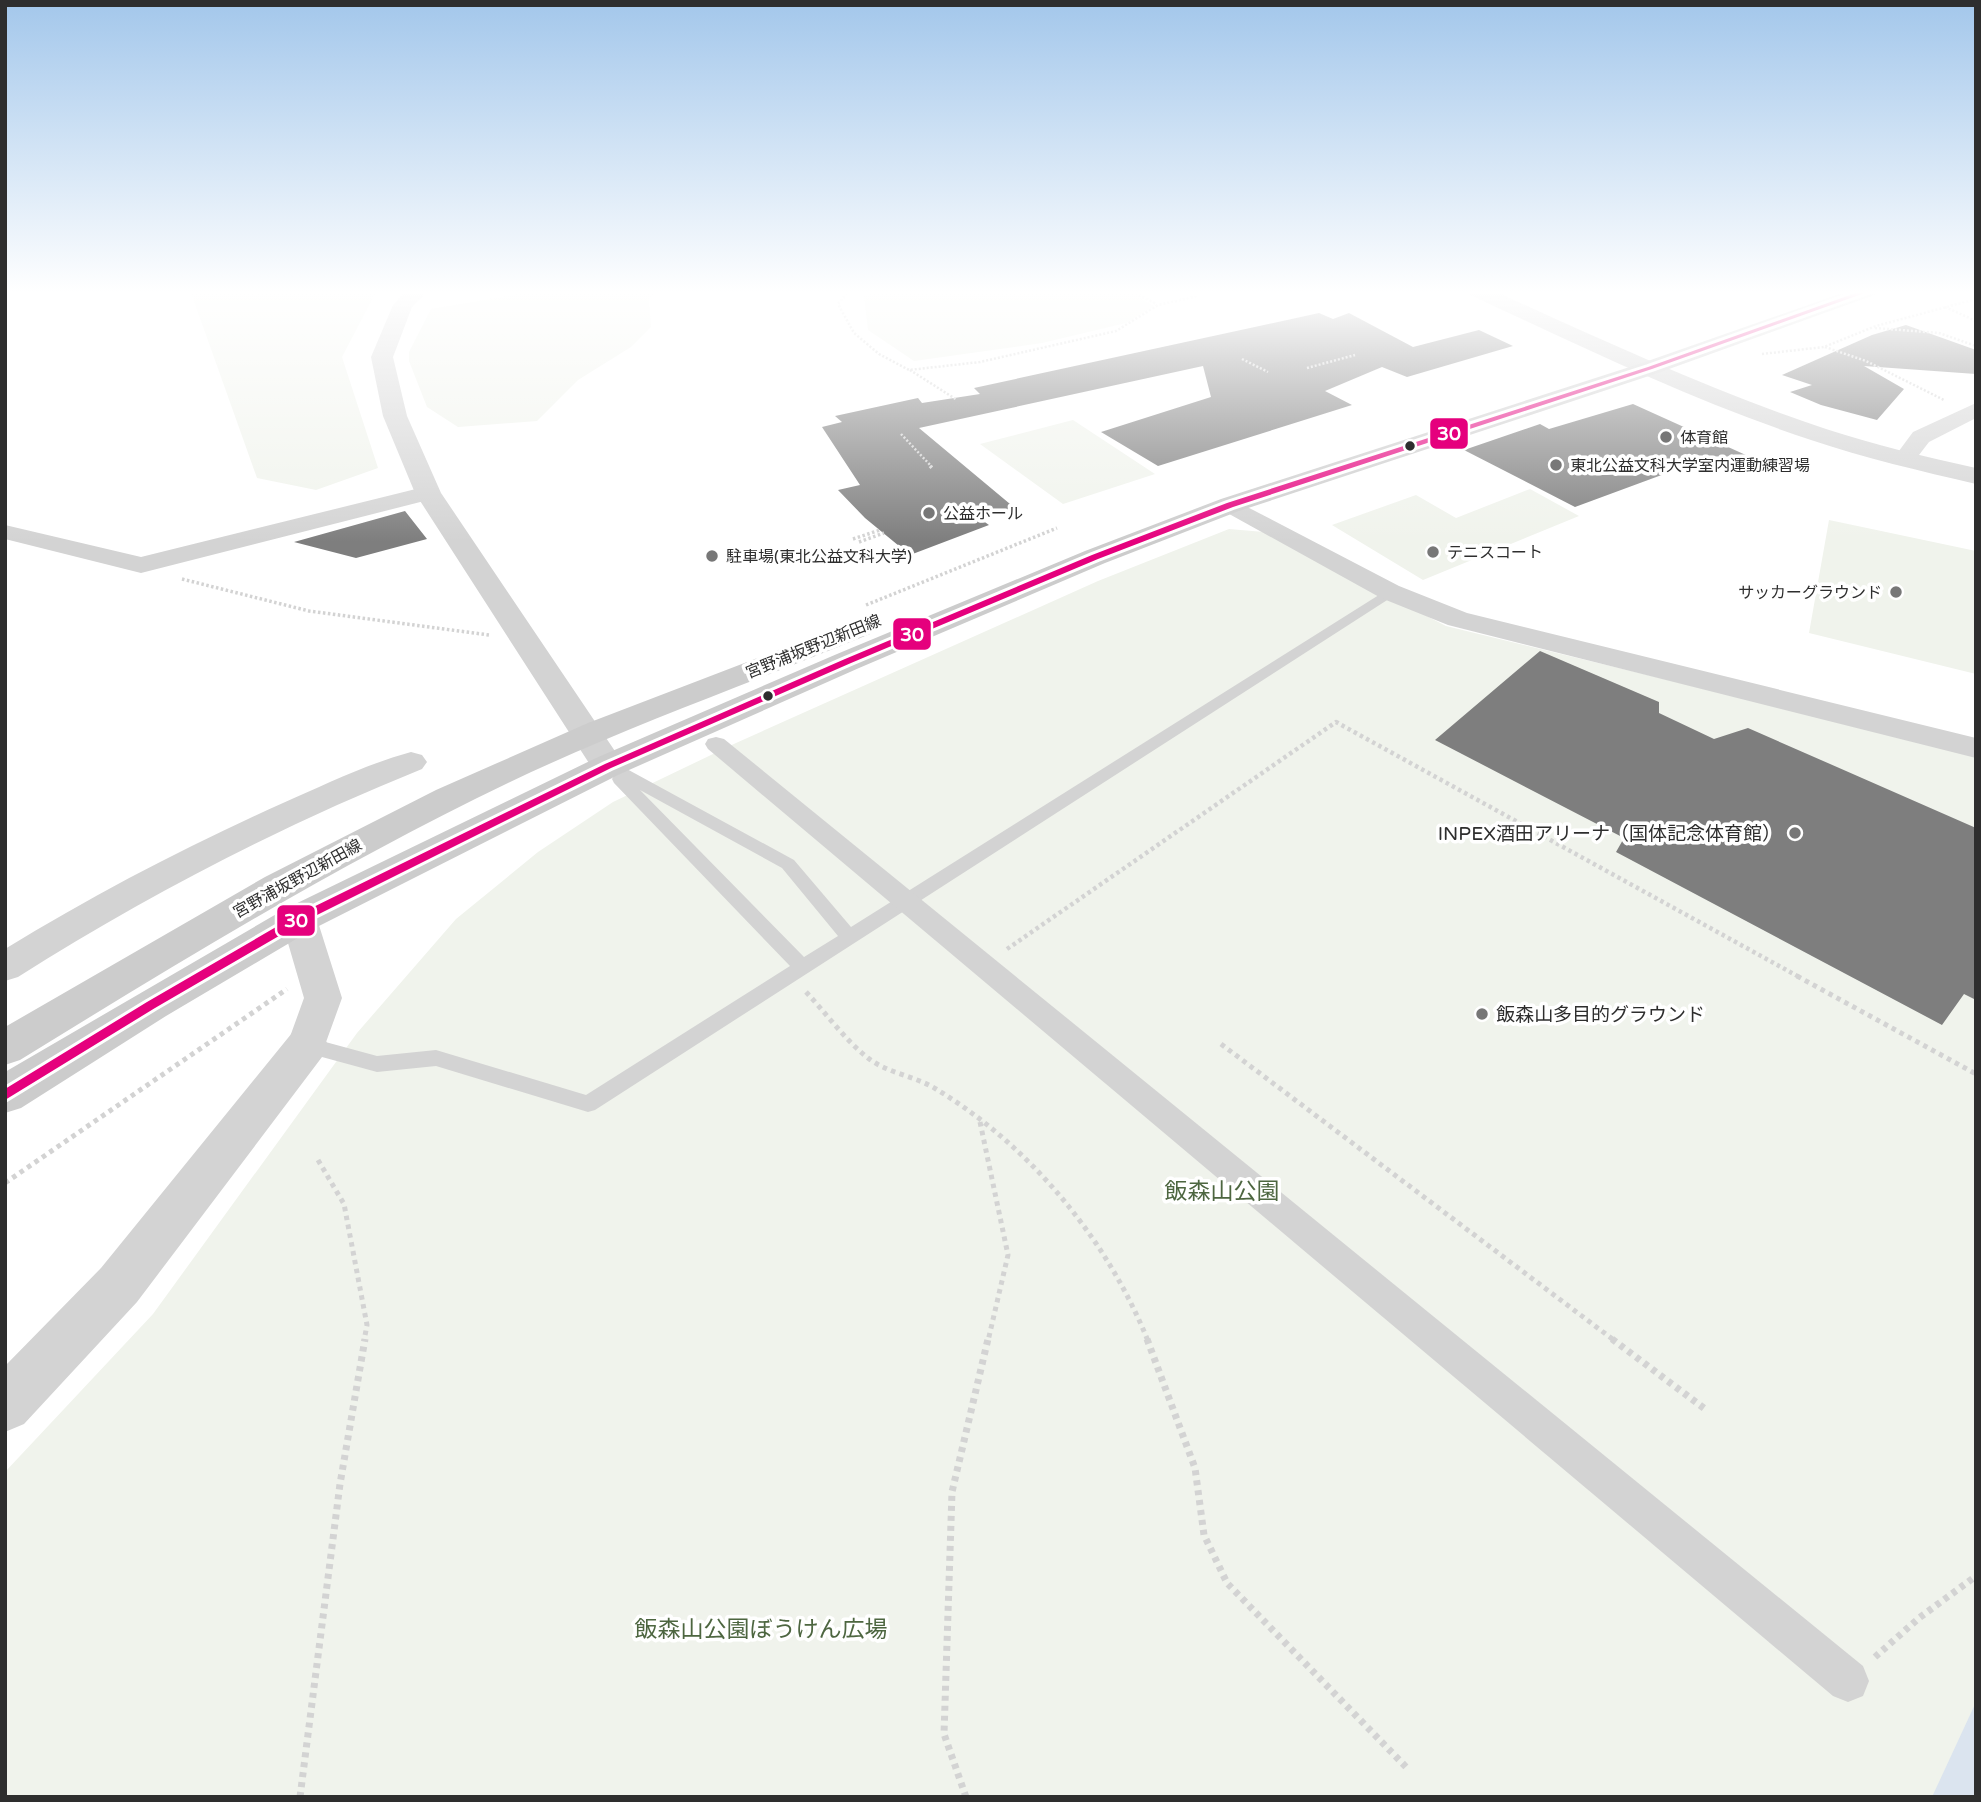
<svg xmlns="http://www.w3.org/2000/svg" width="1981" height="1802" font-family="'Varela Round','Noto Sans JP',sans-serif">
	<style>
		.green { fill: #f0f3ec }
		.water { fill: #dbe4ef }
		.building { fill: #7e7e7e }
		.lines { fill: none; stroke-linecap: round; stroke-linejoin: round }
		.path-far4 { stroke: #d3d3d3; stroke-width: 2.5; stroke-dasharray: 2 2; stroke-linecap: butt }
		.path-far3 { stroke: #d3d3d3; stroke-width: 3.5; stroke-dasharray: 2.5 2.5; stroke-linecap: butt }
		.path-far2 { stroke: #d3d3d3; stroke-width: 4.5; stroke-dasharray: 3.5 3.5; stroke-linecap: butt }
		.path-far1 { stroke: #d3d3d3; stroke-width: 5; stroke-dasharray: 4.5 4.5; stroke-linecap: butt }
		.path { stroke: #d3d3d3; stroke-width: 7; stroke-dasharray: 5 5; stroke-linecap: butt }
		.service { fill: #d3d3d3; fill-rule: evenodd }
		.pedestrian { fill: #d3d3d3; fill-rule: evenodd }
		.minor { fill: #d3d3d3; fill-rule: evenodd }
		.tertiary { fill: #d3d3d3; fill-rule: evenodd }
		.secondary { fill: #ccc; fill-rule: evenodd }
		.bus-1-casing { stroke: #fff; stroke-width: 6 }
		.bus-1 { fill: #e5007d; fill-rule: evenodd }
		.poi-dot { fill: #777; stroke: #fff; stroke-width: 2.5 }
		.bus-dot { fill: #2e2e2e; stroke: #fff; stroke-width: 2.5 }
		.labels { text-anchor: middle; stroke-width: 7; stroke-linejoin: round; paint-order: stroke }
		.far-poi-label { font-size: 16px; fill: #2e2e2e; stroke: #fff; text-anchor: start }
		.far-street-label { font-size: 16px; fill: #2e2e2e; stroke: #fff }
		.poi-label { font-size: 19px; fill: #2e2e2e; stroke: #fff; text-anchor: end }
		.near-park-label { font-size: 23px; fill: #4d6640; stroke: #fff }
		.line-badge { stroke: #fff; stroke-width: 2.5 }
		.badge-label { font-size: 19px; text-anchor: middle; font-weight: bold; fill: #fff }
	</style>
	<rect width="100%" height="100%" fill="#fff"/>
	<!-- green -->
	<path class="green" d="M 190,290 L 377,290 L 342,357 L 378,468 L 316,490 L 257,478 Z
		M 542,290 L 655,290 L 649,300 L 651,327 L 631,347 L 578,380 L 537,421 L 458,427 L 427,407 L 409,361 L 409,352 L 431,309 Z
		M 878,290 L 1126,290 L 1154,306 L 1126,323 L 1042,343 L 914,361 L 868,330 L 864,296 Z
		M 1073,420 L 1155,474 L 1063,504 L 980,444 Z
		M 1530,489 L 1579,516 L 1423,580 L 1332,525 L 1416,495 L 1456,518 Z
		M 1829,520 L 1976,551 L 1976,674 L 1809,633 Z
		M 1229,529 L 1264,532 L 1446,626 L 1976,755 L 1976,1797 L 5,1797 L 5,1472 L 153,1314 L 357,1033 L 456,919 L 538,852 L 613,802 L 736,743 L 1098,581 Z"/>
	<!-- water -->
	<path class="water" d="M 1976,1702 L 1976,1797 L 1932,1797 Z"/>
	<!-- building -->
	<path class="building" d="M 1319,313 L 1333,319 L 1349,313 L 1413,347 L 1479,330 L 1513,346 L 1407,377 L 1382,367 L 1325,391 L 1352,405 L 1158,466 L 1101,432 L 1211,397 L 1203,366 L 919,428 L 1016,509 L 979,518 L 989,525 L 910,555 L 865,518 L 838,490 L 860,485 L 822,427 L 842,422 L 835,416 L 918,398 L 922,403 L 980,394 L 974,388 Z
		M 1906,325 L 1976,350 L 1976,374 L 1864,366 L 1904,389 L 1877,420 L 1821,405 L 1790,392 L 1812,385 L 1782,375 L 1872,335 Z
		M 1633,404 L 1748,456 L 1702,473 L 1686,466 L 1575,507 L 1464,450 L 1540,424 L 1549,429 Z
		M 405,511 L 427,539 L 356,558 L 294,542 Z
		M 1540,651 L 1659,702 L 1659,713 L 1714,739 L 1748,728 L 1976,828 L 1976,1000 L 1964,994 L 1942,1025 L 1616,852 L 1624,838 L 1435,740 Z"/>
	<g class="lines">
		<!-- path-far4 -->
		<path class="path-far4" d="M 850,290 L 838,304 L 854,333 L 879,354 L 909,370 L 980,362 L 1116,331 L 1158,305 L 1198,296
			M 1128,290 L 1157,304
			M 1945,307 L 1976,321
			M 1875,328 L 1939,333 L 1976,346
			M 1825,347 L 1866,361 L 1944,400
			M 1762,354 L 1824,347 L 1876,326 L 1976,299
			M 1242,359 L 1268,372
			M 1307,368 L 1355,355
			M 910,370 L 957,400
			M 901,434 L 932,467"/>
		<!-- path-far3 -->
		<path class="path-far3" d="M 930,466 L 933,469
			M 853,539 L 880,530
			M 859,542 L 884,533
			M 182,579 L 309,611 L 489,635
			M 866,605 L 1057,528"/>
		<!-- path-far2 -->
		<path class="path-far2" d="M 1007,949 L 1336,722 L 1801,978"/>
		<!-- path-far1 -->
		<path class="path-far1" d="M 1797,976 L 1976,1074
			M 806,992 C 826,1013 845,1040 868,1058 C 887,1073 915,1076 936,1089 C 1030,1146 1107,1239 1148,1341
			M 1221,1044 L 1615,1341
			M 980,1122 L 1008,1255 L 988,1341
			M 318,1160 L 344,1204 L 367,1325 L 364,1341
			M 5,1183 L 287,989"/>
		<!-- path -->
		<path class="path" d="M 1147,1339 L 1195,1468 L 1204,1535 L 1227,1583 L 1406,1767
			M 1612,1339 L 1705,1409
			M 1875,1657 L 1919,1618 L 1976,1576
			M 300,1797 L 340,1484 L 365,1339
			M 966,1797 L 944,1734 L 952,1492 L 988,1339"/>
		<!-- service -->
		<path class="service" d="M 1390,588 L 1395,589 L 1395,595 L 595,1110 L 588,1112 L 436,1066 L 377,1072 L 300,1051 L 297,1045 L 300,1039 L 307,1037 L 377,1056 L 436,1050 L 586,1095 L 790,966 L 614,783 L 612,779 L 614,776 L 600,766 L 602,762 L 614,762 L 794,860 L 851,927 ZM 640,790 L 782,868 L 838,936 L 804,957 Z"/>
		<!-- pedestrian -->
		<path class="pedestrian" d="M 716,737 L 724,739 L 1863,1666 L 1869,1681 L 1863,1696 L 1848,1702 L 1833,1696 L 708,749 L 705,744 L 708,739 Z"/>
		<!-- minor -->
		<path class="minor" d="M 1976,403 L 1976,418 L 1929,442 L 1912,464 L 1896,464 L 1893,459 L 1913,432 Z
			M 428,486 L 436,488 L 440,493 L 436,498 L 141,573 L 5,539 L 5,525 L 141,557 Z
			M 1230,498 L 1399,586 L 1467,613 L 1976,738 L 1976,758 L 1448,625 L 1381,598 L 1222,510 L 1218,505 L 1222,500 Z
			M 411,752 L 422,755 L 427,762 L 422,769 C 281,826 147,895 18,977 L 5,981 L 5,949 C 95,894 187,846 283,803 C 324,785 367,764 411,752 Z
			M 299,906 L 312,910 L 317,919 L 342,998 L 321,1056 L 307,1061 L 293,1056 L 287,1045 L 304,998 L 281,919 L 286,910 Z"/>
		<!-- tertiary -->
		<path class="tertiary" d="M 407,290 L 429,290 L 412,307 L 393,357 L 407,416 L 441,493 L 625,766 L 620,774 L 608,777 L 596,774 L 415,493 L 383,416 L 371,357 L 393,305 Z
			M 1465,290 L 1492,290 C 1602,340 1712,391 1826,429 C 1875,445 1926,457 1976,468 L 1976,484 C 1920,471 1865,458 1811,440 C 1693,401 1581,346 1468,294 Z
			M 307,1028 L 322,1033 L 328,1045 L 322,1057 L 137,1302 L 24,1424 L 5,1432 L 5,1366 L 101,1268 L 292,1033 Z"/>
		<!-- secondary -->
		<path class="secondary" d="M 1851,290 L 1880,290 L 1877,294 L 1658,373 L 1239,511 L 1105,563 L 859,668 L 620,774 L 313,929 L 166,1016 L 21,1108 L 5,1113 L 5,1072 L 285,909 L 596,758 L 837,654 L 1085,551 L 1221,499 L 1642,363 Z
			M 859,619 L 870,622 L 874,628 L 870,634 C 749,684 625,727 508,783 C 339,864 179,962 20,1060 L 5,1065 L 5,1027 L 265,877 L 436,790 L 588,723 Z"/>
		<!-- bus-1 casing -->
		<g class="bus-1-casing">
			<path id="bus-1" d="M 1864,290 L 1873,290 L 1652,369 L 1233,507 L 1098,559 L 851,663 L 611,768 L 303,922 L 155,1008 L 5,1100 L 5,1089 L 147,1002 L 295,916 L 605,764 L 845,659 L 1092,555 L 1227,503 L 1648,367 Z"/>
		</g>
		<!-- bus-1 -->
		<use href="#bus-1" class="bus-1"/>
	</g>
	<!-- sky -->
	<linearGradient id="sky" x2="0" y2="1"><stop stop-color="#a3c7eb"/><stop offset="0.54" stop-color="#fff"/><stop offset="1" stop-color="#fff" stop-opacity="0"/></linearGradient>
	<rect width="1981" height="542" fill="url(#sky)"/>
	<!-- markers -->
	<g class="poi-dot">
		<circle cx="1666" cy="437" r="7"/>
		<circle cx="1556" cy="465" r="7"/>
		<circle cx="929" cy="513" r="7"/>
		<circle cx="1433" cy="552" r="7"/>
		<circle cx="712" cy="556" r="7"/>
		<circle cx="1896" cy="592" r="7"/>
		<circle cx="1795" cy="833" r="7"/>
		<circle cx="1482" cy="1014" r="7"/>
	</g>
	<g class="bus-dot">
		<circle cx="1410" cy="446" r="6"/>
		<circle cx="768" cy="696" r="6"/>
	</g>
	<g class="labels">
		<!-- far-poi labels -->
		<g class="far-poi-label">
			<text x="1680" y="443">体育館</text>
			<text x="1570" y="471">東北公益文科大学室内運動練習場</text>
			<text x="943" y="519">公益ホール</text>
			<text x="1447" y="558">テニスコート</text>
			<text x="726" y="562">駐車場(東北公益文科大学)</text>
			<text x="1882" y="598" text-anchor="end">サッカーグラウンド</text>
		</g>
		<!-- far-street labels -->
		<g class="far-street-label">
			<text transform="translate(813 646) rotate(-22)" y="6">宮野浦坂野辺新田線</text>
			<text transform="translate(297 878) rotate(-29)" y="6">宮野浦坂野辺新田線</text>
		</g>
		<!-- poi labels -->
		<g class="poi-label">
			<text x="1781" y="840">INPEX酒田アリーナ（国体記念体育館）</text>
			<text x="1496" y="1021" text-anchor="start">飯森山多目的グラウンド</text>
		</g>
		<!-- near-park labels -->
		<g class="near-park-label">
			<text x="1222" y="1199">飯森山公園</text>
			<text x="761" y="1637">飯森山公園ぼうけん広場</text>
		</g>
	</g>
	<g class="line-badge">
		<rect x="1429" y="417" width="40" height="33" rx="7" fill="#e5007d"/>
		<rect x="892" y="617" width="40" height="34" rx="7" fill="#e5007d"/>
		<rect x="276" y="904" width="40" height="33" rx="7" fill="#e5007d"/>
	</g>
	<g class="badge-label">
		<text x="1449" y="440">30</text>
		<text x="912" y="641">30</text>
		<text x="296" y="927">30</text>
	</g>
	<!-- border -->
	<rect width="1981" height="1802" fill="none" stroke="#2e2e2e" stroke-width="14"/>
</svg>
